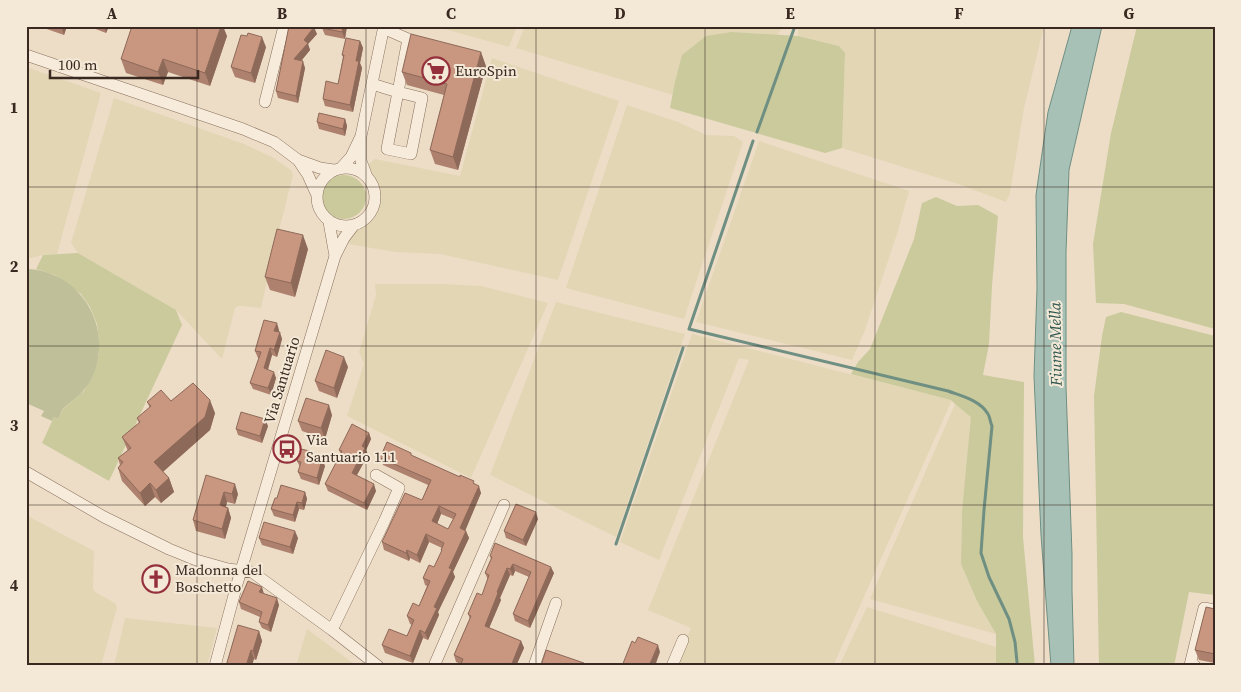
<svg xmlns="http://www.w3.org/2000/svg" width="1241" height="692" font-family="'Source Serif 4',serif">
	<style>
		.farmland { fill: #e2d6b5 }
		.green { fill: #caca9c }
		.cemetery { fill: #bfc09a }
		.water { fill: #a8c1b7; stroke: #6f8f83 }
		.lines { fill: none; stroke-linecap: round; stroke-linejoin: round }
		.stream { stroke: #6f8f83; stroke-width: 3 }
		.minor-casing { stroke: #886f5d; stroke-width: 12 }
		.minor { stroke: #f7ecdb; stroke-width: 11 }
		.wall { fill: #ad816d; fill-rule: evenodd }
		.shaded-wall { fill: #8d6959 }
		.building { fill: #c9967f; stroke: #8d6959; fill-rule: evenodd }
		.grid { fill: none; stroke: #392920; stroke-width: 1; stroke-opacity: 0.55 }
		.labels { text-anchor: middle; stroke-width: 4; stroke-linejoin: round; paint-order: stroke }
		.poi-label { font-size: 15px; fill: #392920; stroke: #f4e8d7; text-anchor: start }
		.street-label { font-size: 15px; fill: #392920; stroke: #f4e8d7 }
		.water-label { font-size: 16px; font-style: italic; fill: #305851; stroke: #f4e8d7 }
		.neatline { fill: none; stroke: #392920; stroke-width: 2 }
		.grid-label { font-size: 16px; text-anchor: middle; font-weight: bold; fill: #392920 }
	</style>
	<rect width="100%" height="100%" fill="#edddc7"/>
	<!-- farmland -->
	<path class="farmland" d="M 434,26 L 517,26 L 509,47 Z
		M 525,26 L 784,26 L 777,35 L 732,32 L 677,75 L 673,95 L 516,48 Z
		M 798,26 L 1044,26 L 1024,108 L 1010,193 L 1006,202 L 961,185 L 842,148 L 845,53 L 839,46 L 798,36 Z
		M 492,58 L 619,101 L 558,280 L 440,254 L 395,252 L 348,244 L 353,233 L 364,227 L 377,209 L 380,194 L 374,180 L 366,166 L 375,159 L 460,176 Z
		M 26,67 L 101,93 L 57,254 L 43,255 L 26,259 Z
		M 114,98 L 244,144 L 272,157 L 291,170 L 293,175 L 278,234 L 261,308 L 242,306 L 238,306 L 235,308 L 222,359 L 176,310 L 78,253 L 71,243 Z
		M 627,105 L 678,122 L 706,135 L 734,136 L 743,142 L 684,319 L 566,288 Z
		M 759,141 L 909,191 L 897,234 L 865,330 L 852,360 L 696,322 Z
		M 375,284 L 444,284 L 481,286 L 548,303 L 471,478 L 347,416 L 364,364 L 359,352 L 376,295 Z
		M 556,302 L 685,334 L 616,537 L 490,475 Z
		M 692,334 L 952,400 L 833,666 L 675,666 L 691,628 L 648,610 L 749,360 L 739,358 L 659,560 L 620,542 Z
		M 955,404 L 972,417 L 962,511 L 961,564 L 977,601 L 996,634 L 870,599 Z
		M 26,515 L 94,551 L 93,588 L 95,592 L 115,603 L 117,607 L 101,666 L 26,666 Z
		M 867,607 L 996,647 L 996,666 L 839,666 Z
		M 125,618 L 217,628 L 207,666 L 114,666 Z
		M 307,629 L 357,666 L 296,666 Z"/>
	<!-- green -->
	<path class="green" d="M 1137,26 L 1215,26 L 1215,329 L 1124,304 L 1096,303 L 1093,244 L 1111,133 Z
		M 732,32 L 798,36 L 839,46 L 845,53 L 842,148 L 825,153 L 670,108 L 675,82 L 682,55 L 706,36 Z
		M322 197a22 22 0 1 1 44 0a22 22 0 1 1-44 0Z
		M 936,197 L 957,206 L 978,205 L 998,216 L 992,286 L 989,344 L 983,375 L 1024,382 L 1023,537 L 1035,666 L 996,666 L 996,634 L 977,601 L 961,564 L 962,511 L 971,417 L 955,404 L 951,400 L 851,374 L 858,362 L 870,349 L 914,239 L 922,203 Z
		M 78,253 L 176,310 L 182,325 L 109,481 L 42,443 L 54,417 L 58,419 L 64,408 L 84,391 L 92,378 L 99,354 L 99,341 L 97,324 L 90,307 L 81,294 L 55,275 L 36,269 L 43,255 Z
		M 1121,312 L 1215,336 L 1215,595 L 1189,592 L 1174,666 L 1099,666 L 1094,396 L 1102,336 L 1106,317 Z"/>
	<!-- cemetery -->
	<path class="cemetery" d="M 26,269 C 81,270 115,329 92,378 C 87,388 80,395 72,401 C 69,404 65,406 63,409 C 61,412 60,416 58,419 L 54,417 L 52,421 L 41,416 L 44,411 L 26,403 Z"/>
	<!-- water -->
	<path class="water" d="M 1072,26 L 1102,26 L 1069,170 L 1066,252 L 1066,387 L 1072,554 L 1072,591 L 1074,666 L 1051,666 L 1041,535 L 1034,376 L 1037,289 L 1036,195 L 1048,112 Z"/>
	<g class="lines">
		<!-- stream -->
		<path class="stream" d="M 757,132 L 795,26
			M 753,141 L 689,329 L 948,391 C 961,396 980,400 988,414 C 990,417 990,422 992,426 L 984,510 L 981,553 L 989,577 L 1009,619 L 1015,642 L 1017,662 L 1017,666
			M 616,544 L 683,348"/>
		<!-- minor casing -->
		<g class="minor-casing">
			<path id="minor" d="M 26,55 L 243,129 L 274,142 L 298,160 L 320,168 L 334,170
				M 372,84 L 398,92 L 387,149 L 411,154 L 422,98 L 398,92 L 408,39 L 383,28
				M 265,102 L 284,26
				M 361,140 L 361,161 L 367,177
				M 298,160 L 308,175 L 316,193
				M317 197a29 29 0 1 1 58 0a29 29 0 1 1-58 0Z
				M 340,169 L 351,157 L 361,136 L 384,26
				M 329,222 L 335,256
				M 26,472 L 104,517 L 169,549 L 196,560 L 228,569 L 252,572 L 332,630 L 378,666
				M 332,630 L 384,522 L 399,488 L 376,475
				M 215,666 L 237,584 L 335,256 L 344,238 L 354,225
				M 434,666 L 504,505
				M 534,666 L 556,603
				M 672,666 L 683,640
				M 1195,666 L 1190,665 L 1204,608 L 1215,610"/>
		</g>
		<!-- minor -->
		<use href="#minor" class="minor"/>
	</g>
	<!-- wall -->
	<path class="wall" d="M 38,26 L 67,26 L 64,35 Z
		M 88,26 L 109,26 L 106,33 Z
		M 289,26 L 317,34 L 308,44 L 310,50 L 301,61 L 305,68 L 298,103 L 278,98 L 276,91 Z
		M 323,26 L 347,26 L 345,39 L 325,35 L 322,28 Z
		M 227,36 L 210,86 L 168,72 L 163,85 L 126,73 L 121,59 Z
		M 360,41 L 363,48 L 360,63 L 362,68 L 353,112 L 325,106 L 323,99 L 338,84 L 343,57 L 342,55 Z
		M 266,47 L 255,83 L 235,77 L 231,67 Z
		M 486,66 L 458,170 L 435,164 L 430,150 L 444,95 L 407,85 L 402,72 Z
		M 345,119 L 347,126 L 345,136 L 319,129 L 317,122 Z
		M 308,249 L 295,297 L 270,290 L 265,277 Z
		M 279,330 L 279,332 L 282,339 L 277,357 L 272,355 L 268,370 L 276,378 L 271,395 L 253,389 L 250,383 L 259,358 L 258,358 L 255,351 Z
		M 348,367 L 337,398 L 319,391 L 315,381 Z
		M 171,401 L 215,413 L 210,430 L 163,472 L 169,478 L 174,492 L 161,503 L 155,497 L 145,506 L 122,481 L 118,468 L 120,465 L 118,458 L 128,451 L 122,437 L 139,423 L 137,418 L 150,408 L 147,402 Z
		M 332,415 L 325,439 L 302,431 L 298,421 Z
		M 268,426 L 262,443 L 238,435 L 236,429 Z
		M 369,433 L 371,439 L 366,450 L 368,455 L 357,475 L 376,491 L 367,510 L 328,491 L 325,484 L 341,454 L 339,450 Z
		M 412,456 L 475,484 L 481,493 L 465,530 L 469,538 L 453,572 L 455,577 L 438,612 L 439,615 L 428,640 L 423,638 L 413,663 L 385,653 L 382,645 L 407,636 L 412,625 L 410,624 L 407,616 L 419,606 L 427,586 L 425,585 L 423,578 L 434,567 L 442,552 L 441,550 L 442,548 L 429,542 L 420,563 L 410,558 L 409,561 L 384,550 L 382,542 L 422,500 L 428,485 L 383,465 L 380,458 ZM 441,514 L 453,519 L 448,529 L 437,524 Z
		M 315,457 L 325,466 L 319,485 L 301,479 L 298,472 L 300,467 L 297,461 Z
		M 206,475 L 238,494 L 235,504 L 227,502 L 226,507 L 228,508 L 231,518 L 225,539 L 196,531 L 193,520 Z
		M 305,492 L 307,499 L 304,510 L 299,509 L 295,522 L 274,516 L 271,509 L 277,498 Z
		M 538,519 L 526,546 L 506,538 L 504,531 Z
		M 259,538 L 298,538 L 293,554 L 262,545 Z
		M 490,556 L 554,573 L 530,628 L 515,621 L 513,614 L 529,577 L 515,571 L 513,576 L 510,575 L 500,598 L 501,600 L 489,628 L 521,641 L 524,648 L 516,666 L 460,666 L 461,664 L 456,662 L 454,655 L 470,619 L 468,614 L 482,595 L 488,580 L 485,573 L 491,559 Z
		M 264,594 L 279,605 L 271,632 L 262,628 L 259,622 L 260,617 L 241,609 L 239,602 Z
		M 1215,609 L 1215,663 L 1199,660 L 1195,650 Z
		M 259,631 L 262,641 L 256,660 L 254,659 L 226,666 Z"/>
	<!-- shaded-wall -->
	<path class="shaded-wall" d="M 61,26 L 67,26 L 64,35 Z
		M 104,26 L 109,26 L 106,33 Z
		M 221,26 L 223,26 L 227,36 L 210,86 L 205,73 Z
		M 343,26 L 347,26 L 345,39 L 342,32 Z
		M 314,27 L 317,34 L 308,44 L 310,50 L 297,66 L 294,59 L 304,40 Z
		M 262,37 L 266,47 L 255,83 L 251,73 Z
		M 360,41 L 363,48 L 360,63 L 362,68 L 353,112 L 350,105 L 356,61 Z
		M 481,52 L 486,66 L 458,170 L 453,157 Z
		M 163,59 L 168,72 L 163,85 L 158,72 Z
		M 303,61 L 305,68 L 298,103 L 296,96 Z
		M 345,119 L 347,126 L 345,136 L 343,129 Z
		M 303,235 L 308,249 L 295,297 L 291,283 Z
		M 277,323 L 279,330 L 277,337 L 274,331 Z
		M 280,332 L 282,339 L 277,357 L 274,350 Z
		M 270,348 L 272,355 L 266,375 L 264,368 Z
		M 344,357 L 348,367 L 337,398 L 334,388 Z
		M 274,372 L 276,378 L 271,395 L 268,388 Z
		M 210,400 L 215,413 L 210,430 L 159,475 L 154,462 Z
		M 329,405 L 332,415 L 325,439 L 321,428 Z
		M 265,419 L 268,426 L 262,443 L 260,436 Z
		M 369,433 L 371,439 L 366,450 L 368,455 L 354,480 L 352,473 L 362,446 Z
		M 322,459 L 325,466 L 319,485 L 317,478 Z
		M 169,478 L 174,492 L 161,503 L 156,490 Z
		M 150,483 L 155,497 L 145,506 L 140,493 Z
		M 235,484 L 238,494 L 235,504 L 232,494 Z
		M 374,484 L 376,491 L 367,510 L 364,503 Z
		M 479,486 L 481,493 L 463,536 L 460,528 Z
		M 224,492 L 227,502 L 223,515 L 220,505 Z
		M 305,492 L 307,499 L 304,510 L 302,503 Z
		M 297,502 L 299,509 L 295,522 L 293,515 Z
		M 439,506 L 441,514 L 435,529 L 432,521 Z
		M 228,508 L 231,518 L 225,539 L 222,529 Z
		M 536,512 L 538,519 L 526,546 L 523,540 Z
		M 295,531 L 298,538 L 293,554 L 290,547 Z
		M 466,531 L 469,538 L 453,572 L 455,577 L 438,612 L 439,615 L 428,640 L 425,633 L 449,568 Z
		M 426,534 L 429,542 L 420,563 L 417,555 Z
		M 407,550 L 410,558 L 409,561 L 406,553 Z
		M 513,564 L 515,571 L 513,576 L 510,569 Z
		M 551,567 L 554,573 L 530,628 L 528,621 Z
		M 507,568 L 510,575 L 500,598 L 501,600 L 487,633 L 485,626 L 497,592 Z
		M 262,587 L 264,594 L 259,592 Z
		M 277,598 L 279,605 L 271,632 L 268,625 Z
		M 420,630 L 423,638 L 413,663 L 410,656 Z
		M 259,631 L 262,641 L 256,660 L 253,651 Z
		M 521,641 L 524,648 L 516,666 L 511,666 Z
		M 658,645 L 660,652 L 655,666 L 649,666 Z
		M 251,650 L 254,659 L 252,666 L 246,666 Z"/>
	<!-- building -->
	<path class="building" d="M 132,26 L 221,26 L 205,73 L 163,59 L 158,72 L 121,59 Z
		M 289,26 L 313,26 L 314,27 L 304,40 L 308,43 L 294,59 L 303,61 L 296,96 L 276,91 Z
		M 323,26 L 343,26 L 342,32 L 322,28 Z
		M 248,33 L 262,37 L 251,73 L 231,67 L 241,35 L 247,36 Z
		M 411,34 L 481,52 L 453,157 L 430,150 L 447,84 L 402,72 Z
		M 346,38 L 360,41 L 356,61 L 359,61 L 350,105 L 323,99 L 326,81 L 338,84 L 344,55 L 342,55 Z
		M 319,113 L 345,119 L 343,129 L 317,122 Z
		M 277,229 L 303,235 L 291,283 L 265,277 Z
		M 264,320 L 277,323 L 274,331 L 280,332 L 274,350 L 270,348 L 264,368 L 274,372 L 268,388 L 250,383 L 261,352 L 255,351 Z
		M 326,350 L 344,357 L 334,388 L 315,381 Z
		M 193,383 L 210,400 L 205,417 L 154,462 L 169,478 L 156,490 L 150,483 L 140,493 L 118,468 L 123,462 L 118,458 L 131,448 L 122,437 L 140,422 L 137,418 L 151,406 L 147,402 L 161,390 L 171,401 Z
		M 306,398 L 329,405 L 321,428 L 298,421 Z
		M 241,412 L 265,419 L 260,436 L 236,429 Z
		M 352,424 L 369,433 L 362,446 L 365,448 L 352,473 L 374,484 L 364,503 L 325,484 L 342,451 L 339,450 Z
		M 387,442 L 411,453 L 411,455 L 460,477 L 460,475 L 474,481 L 473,483 L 479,486 L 460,528 L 466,531 L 449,568 L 452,569 L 434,607 L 437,608 L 425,633 L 420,630 L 410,656 L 382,645 L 389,629 L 407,636 L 414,620 L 407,616 L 413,603 L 419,606 L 430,581 L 423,578 L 429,565 L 434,567 L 442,550 L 441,550 L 444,543 L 426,534 L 417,555 L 407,550 L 406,553 L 382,542 L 405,493 L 422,500 L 431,480 L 380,458 ZM 439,506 L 456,514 L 448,529 L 432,521 Z
		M 301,449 L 314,452 L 313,456 L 322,459 L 317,478 L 298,472 L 301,462 L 297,461 Z
		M 206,475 L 235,484 L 232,494 L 224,492 L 220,505 L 228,508 L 222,529 L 193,520 Z
		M 281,485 L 305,492 L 302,503 L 297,502 L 293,515 L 271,509 L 275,498 L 277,498 Z
		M 516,504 L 536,512 L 523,540 L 504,531 Z
		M 264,522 L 295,531 L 290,547 L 259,538 Z
		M 495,543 L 551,567 L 528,621 L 513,614 L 531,572 L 513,564 L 510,569 L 507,568 L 497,592 L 498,593 L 485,626 L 521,641 L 511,666 L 460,666 L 463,659 L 454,655 L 471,616 L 468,614 L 477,593 L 482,595 L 489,575 L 485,573 L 492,557 L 490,556 Z
		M 248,581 L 262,587 L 259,592 L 277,598 L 268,625 L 259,622 L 262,612 L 239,602 Z
		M 1206,607 L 1215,609 L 1215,654 L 1195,650 Z
		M 238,625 L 259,631 L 253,651 L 251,650 L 246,666 L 226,666 Z
		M 638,637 L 658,645 L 649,666 L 622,666 L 632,641 L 635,643 Z
		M 546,650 L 584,663 L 583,666 L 541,666 Z"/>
	<!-- grid -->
	<path class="grid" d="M 197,26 L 197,666M 366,26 L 366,666M 536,26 L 536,666M 705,26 L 705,666M 875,26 L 875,666M 1044,26 L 1044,666M 26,187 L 1215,187M 26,346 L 1215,346M 26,505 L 1215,505"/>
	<!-- icons -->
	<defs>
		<g id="supermarket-ring" transform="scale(1.4375)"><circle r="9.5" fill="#f4e8d7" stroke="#94303c" stroke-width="1.5"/><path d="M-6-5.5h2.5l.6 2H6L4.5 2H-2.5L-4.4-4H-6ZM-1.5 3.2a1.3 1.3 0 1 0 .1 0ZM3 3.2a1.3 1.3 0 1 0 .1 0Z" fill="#94303c"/></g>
		<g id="bus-ring" transform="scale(1.4375)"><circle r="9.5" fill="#f4e8d7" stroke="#94303c" stroke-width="1.5"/><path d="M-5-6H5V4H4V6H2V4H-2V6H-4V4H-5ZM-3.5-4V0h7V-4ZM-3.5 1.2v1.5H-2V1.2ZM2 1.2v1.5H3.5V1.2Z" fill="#94303c"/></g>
		<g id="church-ring" transform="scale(1.4375)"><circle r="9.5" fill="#f4e8d7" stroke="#94303c" stroke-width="1.5"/><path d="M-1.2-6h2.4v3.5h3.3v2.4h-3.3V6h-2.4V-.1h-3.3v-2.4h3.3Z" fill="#94303c"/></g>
	</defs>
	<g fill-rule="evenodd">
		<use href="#supermarket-ring" x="436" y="71"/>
		<use href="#bus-ring" x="287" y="449"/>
		<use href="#church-ring" x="156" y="579"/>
	</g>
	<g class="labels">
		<!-- poi labels -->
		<g class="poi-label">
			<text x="455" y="76">EuroSpin</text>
			<text x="306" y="445">Via<tspan x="306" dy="17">Santuario 111</tspan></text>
			<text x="175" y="575">Madonna del<tspan x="175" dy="17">Boschetto</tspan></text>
		</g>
		<!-- street labels -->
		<g class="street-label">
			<text transform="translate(282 380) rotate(-73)" y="5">Via Santuario</text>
		</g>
		<!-- water labels -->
		<g class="water-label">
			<text transform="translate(1055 344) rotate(-91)" y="6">Fiume Mella</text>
		</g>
	</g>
	<!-- border -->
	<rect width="1241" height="692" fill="none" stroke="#f4e8d7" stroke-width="55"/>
	<!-- scale -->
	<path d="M50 70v8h148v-8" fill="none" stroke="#392920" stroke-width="2.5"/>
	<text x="58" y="70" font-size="15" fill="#392920" stroke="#f4e8d7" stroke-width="4" paint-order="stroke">100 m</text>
	<rect x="28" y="28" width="1186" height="636" class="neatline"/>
	<g class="grid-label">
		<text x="112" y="19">A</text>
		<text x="282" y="19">B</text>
		<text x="451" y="19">C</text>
		<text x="620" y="19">D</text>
		<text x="790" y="19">E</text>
		<text x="959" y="19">F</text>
		<text x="1129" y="19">G</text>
		<text x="14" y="113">1</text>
		<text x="14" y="272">2</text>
		<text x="14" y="431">3</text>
		<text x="14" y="591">4</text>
	</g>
</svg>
